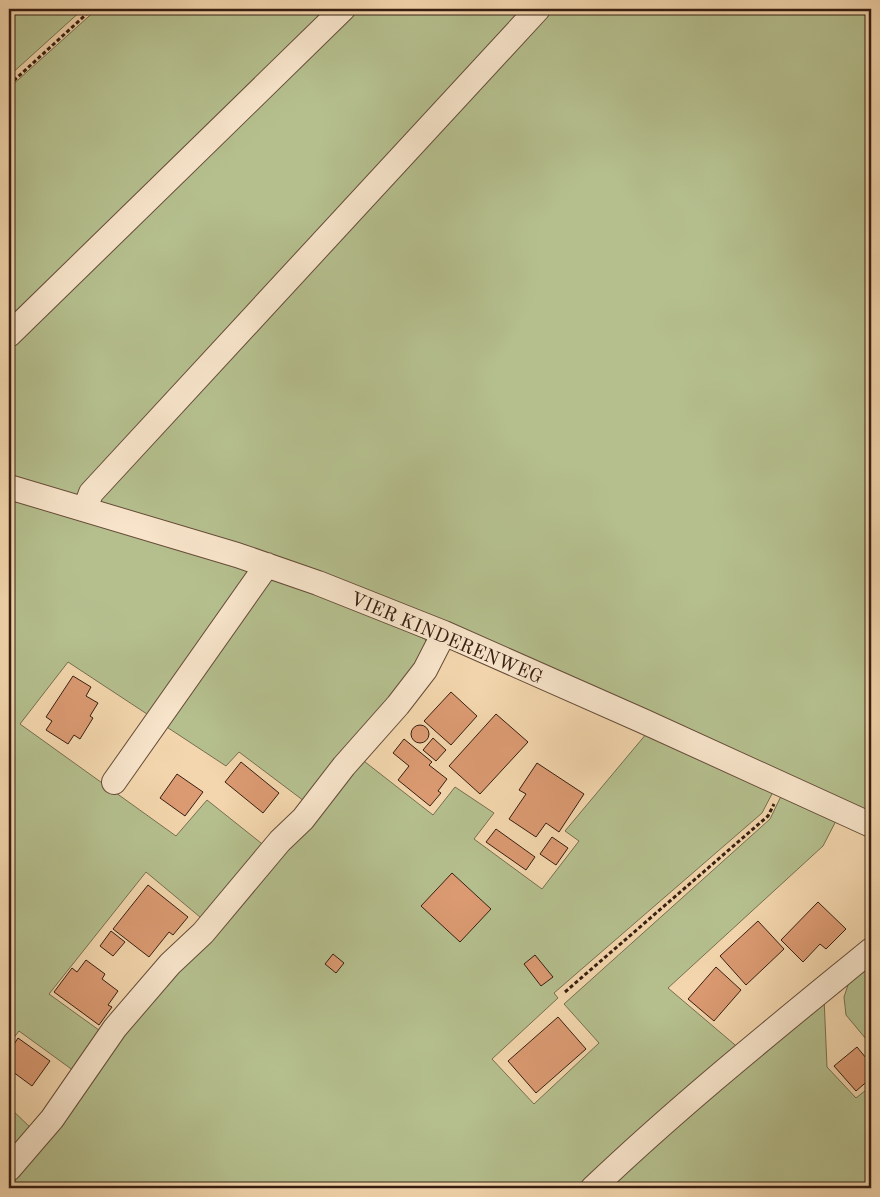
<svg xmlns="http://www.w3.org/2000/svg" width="880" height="1197" font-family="'Old Standard TT',serif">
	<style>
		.green { fill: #b5bf8e; stroke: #766e50 }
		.building { fill: #db9a72; stroke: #371e11 }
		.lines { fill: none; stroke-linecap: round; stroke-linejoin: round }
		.minor-casing { stroke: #664c38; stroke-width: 26 }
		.path { stroke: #371e11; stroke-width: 3; stroke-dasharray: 4 2.5; stroke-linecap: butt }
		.minor { stroke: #f7e4ca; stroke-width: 24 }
		.labels { text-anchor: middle; stroke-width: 5; stroke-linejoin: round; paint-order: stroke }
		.street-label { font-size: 19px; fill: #371e11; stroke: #f7e4ca }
	</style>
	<rect width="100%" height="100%" fill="#f3d6ad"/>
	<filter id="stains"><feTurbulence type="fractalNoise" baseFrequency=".004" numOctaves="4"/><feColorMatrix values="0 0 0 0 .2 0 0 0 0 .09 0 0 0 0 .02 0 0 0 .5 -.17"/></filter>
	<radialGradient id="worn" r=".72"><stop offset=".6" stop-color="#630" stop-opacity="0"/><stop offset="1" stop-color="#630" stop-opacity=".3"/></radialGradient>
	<!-- green -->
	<path class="green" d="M 9,9 L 83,9 L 9,76 Z
		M 97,9 L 337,9 L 9,327 L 9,88 Z
		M 350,9 L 531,9 L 83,501 L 9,478 L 9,341 Z
		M 546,9 L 871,9 L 871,815 L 92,505 Z
		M 9,496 L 291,581 L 425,639 L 429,650 L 308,804 L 239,752 L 226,766 L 68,662 L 20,724 L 176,836 L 207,800 L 266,847 L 206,922 L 146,872 L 49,994 L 103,1033 L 74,1071 L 19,1031 L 9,1044 Z
		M 647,733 L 774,790 L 762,813 L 554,993 L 558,998 L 492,1059 L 534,1104 L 599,1043 L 564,1004 L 770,819 L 783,792 L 838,817 L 823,846 L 668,988 L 741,1050 L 590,1188 L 9,1188 L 9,1177 L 116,1035 L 360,758 L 433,815 L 455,787 L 494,813 L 474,839 L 542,889 L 579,841 L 565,831 Z
		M 871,962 L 871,1045 L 846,1015 L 844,997 L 850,979 Z
		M 824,997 L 827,1067 L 856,1098 L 871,1086 L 871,1188 L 601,1188 Z
		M 9,1107 L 34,1131 L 9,1161 Z"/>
	<!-- building -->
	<path class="building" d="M 73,676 L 91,687 L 86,696 L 98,703 L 90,716 L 93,718 L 80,739 L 74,735 L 68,744 L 46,730 L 52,721 L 46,717 Z
		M 451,692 L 477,716 L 451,745 L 424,721 Z
		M 496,714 L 528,742 L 480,794 L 449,766 Z
		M411 734a9 9 0 1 1 18 0a9 9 0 1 1-18 0Z
		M 433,738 L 446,750 L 436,761 L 423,750 Z
		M 404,739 L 432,762 L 429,765 L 447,779 L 438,791 L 441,793 L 430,806 L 398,780 L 409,766 L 393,753 Z
		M 241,762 L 279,793 L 263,813 L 225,782 Z
		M 537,763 L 584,794 L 559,832 L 546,823 L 536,837 L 509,819 L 526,794 L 519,790 Z
		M 177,774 L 203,792 L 185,816 L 160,798 Z
		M 496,829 L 535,857 L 526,870 L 486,842 Z
		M 552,837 L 568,848 L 556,865 L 540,854 Z
		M 452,873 L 491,909 L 460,942 L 421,906 Z
		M 148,885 L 188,917 L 173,935 L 169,932 L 149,957 L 113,929 Z
		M 818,902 L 846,929 L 826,949 L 820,944 L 803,962 L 781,940 Z
		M 758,921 L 784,949 L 746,985 L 720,956 Z
		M 111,931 L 125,942 L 113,956 L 100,946 Z
		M 333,954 L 344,963 L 336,973 L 325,964 Z
		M 535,955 L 553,977 L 541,986 L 524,964 Z
		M 86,960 L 105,974 L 102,979 L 118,991 L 108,1005 L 112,1007 L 99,1025 L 54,992 L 72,968 L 77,972 Z
		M 716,967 L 741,990 L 714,1021 L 688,999 Z
		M 558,1017 L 586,1049 L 536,1093 L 508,1061 Z
		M 18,1038 L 50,1061 L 32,1086 L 9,1069 L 9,1052 Z
		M 857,1047 L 871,1064 L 871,1078 L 856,1091 L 834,1066 Z"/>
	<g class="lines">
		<!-- minor casing -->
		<g class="minor-casing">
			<path id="minor" d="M 9,335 L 343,9
				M 9,487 L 237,555 L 318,583 L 444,633 L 643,721 L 871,825
				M 85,509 L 91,493 L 538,9
				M 114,782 L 267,565
				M 9,1169 L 52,1119 L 115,1028 L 170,964 L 203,933 L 280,841 L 303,819 L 344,766 L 398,705 L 425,670 L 444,633
				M 593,1188 C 681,1104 777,1027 871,950"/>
		</g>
		<!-- path -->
		<path class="path" d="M 9,85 L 92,9
			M 565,992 L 768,816 L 774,804"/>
		<!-- minor -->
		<use href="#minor" class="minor"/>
	</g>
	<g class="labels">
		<!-- street labels -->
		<g class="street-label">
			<text transform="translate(447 637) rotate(23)" y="7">VIER KINDERENWEG</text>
		</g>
	</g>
	<!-- margin -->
	<rect width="880" height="1197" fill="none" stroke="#f3d6ad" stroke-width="30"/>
	<rect x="10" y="10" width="860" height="1177" fill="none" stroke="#371e11" stroke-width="2.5"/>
	<rect x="15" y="15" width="850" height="1167" fill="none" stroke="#371e11"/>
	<rect width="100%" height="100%" filter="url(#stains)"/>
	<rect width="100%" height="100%" fill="url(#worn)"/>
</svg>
